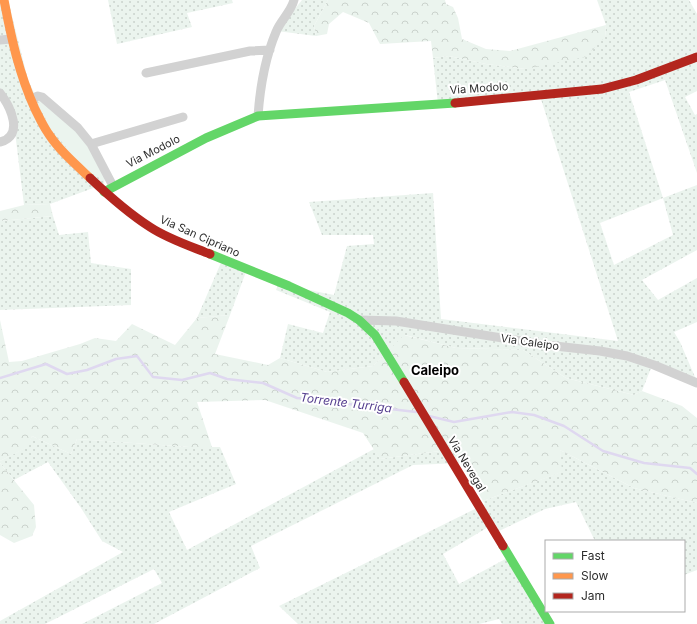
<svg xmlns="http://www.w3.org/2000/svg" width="697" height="624" font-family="Inter,sans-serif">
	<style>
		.grass { fill: url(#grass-dots); fill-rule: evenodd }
		.forest { fill: url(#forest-crowns) }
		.green { fill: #ebf4ee }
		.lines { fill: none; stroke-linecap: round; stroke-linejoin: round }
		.stream { stroke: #dfd8f0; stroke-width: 2.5 }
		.street { stroke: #d2d2d2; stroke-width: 9 }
		.fast { stroke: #63d668; stroke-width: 9 }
		.slow { stroke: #ff974d; stroke-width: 9 }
		.jam { stroke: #b3261e; stroke-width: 9 }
		.labels { text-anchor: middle; stroke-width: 4; stroke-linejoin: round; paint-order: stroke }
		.street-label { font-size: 11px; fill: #2d2d2d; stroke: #fff }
		.water-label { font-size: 12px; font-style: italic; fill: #543d8e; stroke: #fff }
		.quarter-label { font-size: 13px; font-weight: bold; fill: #000; stroke: #fff }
	</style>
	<defs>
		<pattern id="grass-dots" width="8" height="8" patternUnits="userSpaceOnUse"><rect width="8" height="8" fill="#ebf4ee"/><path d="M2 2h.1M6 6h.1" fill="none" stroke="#cad2cc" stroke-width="1.8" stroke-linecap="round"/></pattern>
		<pattern id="forest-crowns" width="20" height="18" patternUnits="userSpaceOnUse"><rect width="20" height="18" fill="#ebf4ee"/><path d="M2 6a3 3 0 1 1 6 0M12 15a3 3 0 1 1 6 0" fill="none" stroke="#cad2cc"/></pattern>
	</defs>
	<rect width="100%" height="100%" fill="#fff"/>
	<!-- grass -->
	<path class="grass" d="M 0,0 L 8,0 L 28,80 L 38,101 L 105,177 L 104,184 L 50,204 L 24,205 L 15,132 L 0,93 Z
		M 108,0 L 232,0 L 233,3 L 187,13 L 192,27 L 117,44 Z
		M 302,0 L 328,0 L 314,26 L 316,36 L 277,31 Z
		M 597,0 L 689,0 L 697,14 L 697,91 L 685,97 L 695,115 L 697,114 L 697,173 L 665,80 L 629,92 L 663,198 L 697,185 L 697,250 L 642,280 L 658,300 L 697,278 L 697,322 L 674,332 L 680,342 L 695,377 L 653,363 L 642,391 L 634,395 L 566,378 L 523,350 L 456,348 L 405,335 L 373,366 L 327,372 L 280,358 L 288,324 L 323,333 L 330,312 L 276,290 L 279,282 L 289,286 L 334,295 L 347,246 L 374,244 L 373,235 L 322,235 L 309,202 L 433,193 L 441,319 L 618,341 L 540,96 L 438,104 L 433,58 L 449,56 L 486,64 L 525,69 L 605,37 L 606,25 ZM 663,198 L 673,235 L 614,265 L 600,223 Z
		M 53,216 L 59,235 L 88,232 L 91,263 L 131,269 L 131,305 L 0,310 L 0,221 Z
		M 223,258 L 247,269 L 230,315 L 197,318 Z
		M 32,436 L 71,454 L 77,439 L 189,447 L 220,447 L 236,484 L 169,512 L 187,550 L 374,449 L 380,459 L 455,449 L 461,463 L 413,465 L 251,546 L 260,568 L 154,624 L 82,624 L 162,583 L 154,569 L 45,624 L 0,624 L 0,621 L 123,552 L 102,541 L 81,508 L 48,462 L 14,480 L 0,463 L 0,461 L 27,447 Z
		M 560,450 L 634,488 L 697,503 L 697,570 L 684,575 L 684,541 L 595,541 L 576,502 L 545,509 L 499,531 L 495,523 L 443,554 L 459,584 L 513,555 L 553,624 L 502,624 L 499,619 L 479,624 L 298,624 L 279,606 L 485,504 L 483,501 L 561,472 Z"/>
	<!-- forest -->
	<path class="forest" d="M 328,0 L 445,0 L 446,4 L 453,7 L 458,18 L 462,39 L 486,49 L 510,51 L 606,25 L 605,37 L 585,57 L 525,69 L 486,64 L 449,56 L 433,58 L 431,41 L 380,44 L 369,23 L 343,12 L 329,24 L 327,34 L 316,36 L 314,26 Z
		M 50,204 L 53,216 L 0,221 L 0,211 L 24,205 Z
		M 230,315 L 215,354 L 268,365 L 280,358 L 327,372 L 373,366 L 404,335 L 456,348 L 523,350 L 566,378 L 634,395 L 642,391 L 682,406 L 697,418 L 697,503 L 634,488 L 560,450 L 562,472 L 483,501 L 461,463 L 455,449 L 380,459 L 363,433 L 265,400 L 197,402 L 212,447 L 189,447 L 77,439 L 71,454 L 32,436 L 28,447 L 0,461 L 0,320 L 9,362 L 22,361 L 80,344 L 95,338 L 116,341 L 132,324 L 175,345 L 197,318 Z
		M 0,463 L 34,505 L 36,527 L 32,536 L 14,543 L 0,535 Z"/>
	<!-- green -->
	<path class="green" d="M 40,100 L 79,133 L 84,140 L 105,177 L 102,179 C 87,174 59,140 50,126 C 45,119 41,109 38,101 Z"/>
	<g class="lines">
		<!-- stream -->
		<path class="stream" d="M 0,378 L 46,364 L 67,374 L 87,370 L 116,359 L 137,356 L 153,377 L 182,380 L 210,373 L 227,379 L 263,383 L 297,398 L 416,412
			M 429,416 L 454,422 L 512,412 L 534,415 L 564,426 L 603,451 L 644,463 L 690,468 L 697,474"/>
		<!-- street -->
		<path class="street" d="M 0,40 L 11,39
			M 146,73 L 250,51 L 270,50
			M 0,93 C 10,106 25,136 0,142
			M 31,99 L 38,96 L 42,97 L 78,128 L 91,144 L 113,186
			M 258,116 C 260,88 265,58 276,32 C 280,21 291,12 294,0
			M 91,144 L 183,117
			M 359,320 L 396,321 L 546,345 L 600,351 L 627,356 L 654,365 L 697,383"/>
		<!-- fast -->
		<path class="fast" d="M 104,192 L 206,138 L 258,116 L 455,103
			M 210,254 L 289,286 L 348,313 L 359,320 L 375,335 L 404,382
			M 503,546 L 550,624"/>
		<!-- slow -->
		<path class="slow" d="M 4,0 C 11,37 19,74 35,109 C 39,117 43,126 48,133 C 59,150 75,164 90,178"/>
		<!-- jam -->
		<path class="jam" d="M 455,103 L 602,89 L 636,80 L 697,57
			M 90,178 C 109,196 128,213 150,227 C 168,239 190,246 210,254
			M 404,382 L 503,546"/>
	</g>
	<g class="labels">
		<!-- street labels -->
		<g class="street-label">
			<text transform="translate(479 88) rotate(-4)" y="4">Via Modolo</text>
			<text transform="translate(153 151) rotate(-27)" y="4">Via Modolo</text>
			<text transform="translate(200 236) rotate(24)" y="4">Via San Cipriano</text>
			<text transform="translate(530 342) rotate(8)" y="4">Via Caleipo</text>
			<text transform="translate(467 464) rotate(59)" y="4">Via Nevegal</text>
		</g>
		<!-- water labels -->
		<g class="water-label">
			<text transform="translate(346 403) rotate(7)" y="4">Torrente Turriga</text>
		</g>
		<!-- quarter labels -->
		<g class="quarter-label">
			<text x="435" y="375">Caleipo</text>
		</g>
	</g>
	<!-- legend -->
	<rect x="545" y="540" width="140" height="72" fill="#ffffff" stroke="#ababab"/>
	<rect x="553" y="553" width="20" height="6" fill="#63d668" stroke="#ababab"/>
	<text x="581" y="560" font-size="12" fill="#2d2d2d">Fast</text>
	<rect x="553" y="573" width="20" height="6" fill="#ff974d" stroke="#ababab"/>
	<text x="581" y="580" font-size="12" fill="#2d2d2d">Slow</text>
	<rect x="553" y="593" width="20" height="6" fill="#b3261e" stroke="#ababab"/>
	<text x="581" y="600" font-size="12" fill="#2d2d2d">Jam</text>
</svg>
